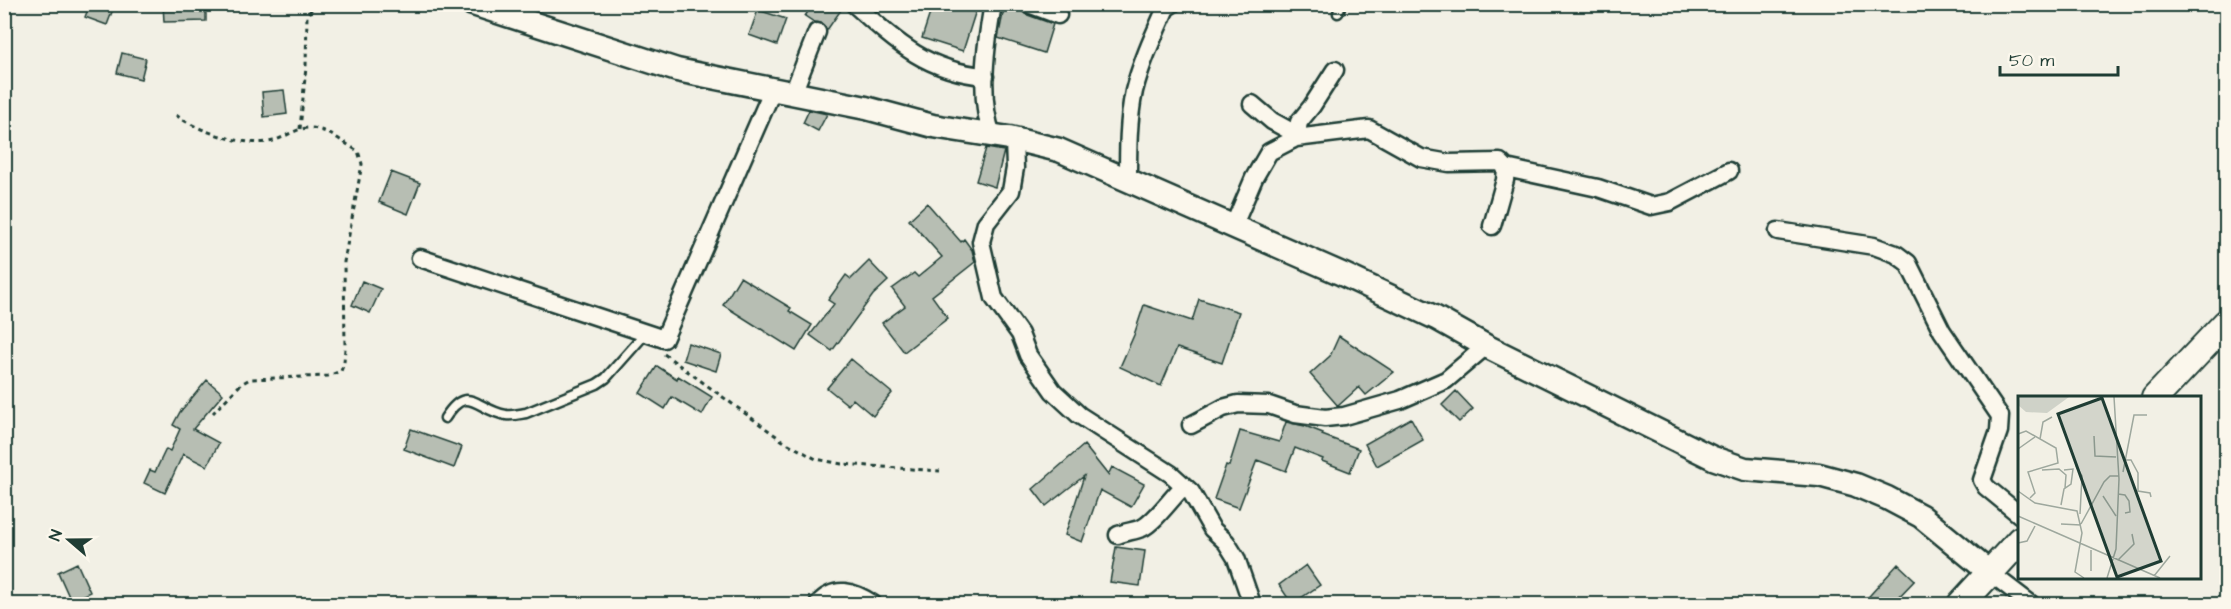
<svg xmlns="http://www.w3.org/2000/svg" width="2231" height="609" font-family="'Architects Daughter',sans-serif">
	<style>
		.building { fill: #b7beb3; stroke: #1f3d34; stroke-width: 1.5 }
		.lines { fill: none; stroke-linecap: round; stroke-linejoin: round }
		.lane-casing { stroke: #1f3d34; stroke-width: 13 }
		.street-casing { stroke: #1f3d34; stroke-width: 21 }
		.secondary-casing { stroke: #1f3d34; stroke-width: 27 }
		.primary-casing { stroke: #1f3d34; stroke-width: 30 }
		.path { stroke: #1f3d34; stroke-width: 3; stroke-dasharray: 4.5 4.5; stroke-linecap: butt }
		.lane { stroke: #fbf7ec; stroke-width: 8 }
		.street { stroke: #fbf7ec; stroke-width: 16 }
		.secondary { stroke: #fbf7ec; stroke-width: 22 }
		.primary { stroke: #fbf7ec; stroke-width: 26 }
		.inset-road { fill: none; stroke: #9ea89e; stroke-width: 1.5 }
		.view { fill: #1f3d34; fill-opacity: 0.15; stroke: #1f3d34; stroke-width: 3 }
		.inset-edge { fill: none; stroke: #1f3d34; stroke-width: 3 }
	</style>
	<rect width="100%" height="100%" fill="#f2f0e5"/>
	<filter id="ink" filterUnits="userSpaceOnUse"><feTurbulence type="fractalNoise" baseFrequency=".0167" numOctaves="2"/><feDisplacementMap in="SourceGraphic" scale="12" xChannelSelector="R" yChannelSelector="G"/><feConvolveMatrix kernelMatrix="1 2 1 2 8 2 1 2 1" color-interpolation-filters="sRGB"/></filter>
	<g filter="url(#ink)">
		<!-- building -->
		<path class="building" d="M 90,4 L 115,4 L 107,25 L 85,17 Z
			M 163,4 L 206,4 L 206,21 L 164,22 Z
			M 813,4 L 832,4 L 841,10 L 827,30 L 821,23 L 814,22 L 805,16 Z
			M 933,4 L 978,4 L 963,51 L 922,38 Z
			M 1005,4 L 1019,4 L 1021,10 L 1025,14 L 1053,24 L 1044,53 L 998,38 Z
			M 758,10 L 786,19 L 777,45 L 749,35 Z
			M 122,53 L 146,59 L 141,79 L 117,73 Z
			M 284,90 L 287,114 L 264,117 L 262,92 Z
			M 809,110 L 827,114 L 818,131 L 803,123 Z
			M 986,148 L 1004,151 L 995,187 L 976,181 Z
			M 391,172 L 420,183 L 408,214 L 379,202 Z
			M 927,203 L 961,242 L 964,239 L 972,250 L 975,262 L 932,296 L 948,318 L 904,352 L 882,323 L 905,306 L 892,289 L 914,273 L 918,277 L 942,257 L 909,220 Z
			M 869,261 L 888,281 L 873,295 L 832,351 L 810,335 L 834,304 L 828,300 L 846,275 L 851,279 Z
			M 740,277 L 791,308 L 789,311 L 812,325 L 796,351 L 723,305 Z
			M 362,281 L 381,289 L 370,313 L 352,305 Z
			M 1199,299 L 1239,312 L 1222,363 L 1177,348 L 1161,386 L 1120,367 L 1134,335 L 1144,305 L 1192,321 Z
			M 1339,336 L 1394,372 L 1366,395 L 1359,387 L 1338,406 L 1310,374 L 1330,356 Z
			M 688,343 L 721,354 L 716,371 L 683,360 Z
			M 851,359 L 892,393 L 873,416 L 853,399 L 848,405 L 827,388 Z
			M 657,366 L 677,379 L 678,376 L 712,397 L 702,415 L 672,397 L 665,409 L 640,393 Z
			M 207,380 L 223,394 L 193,429 L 219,443 L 207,466 L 183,454 L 165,493 L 144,483 L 150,470 L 155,472 L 166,449 L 170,451 L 180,429 L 173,425 L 180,412 Z
			M 1456,391 L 1473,409 L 1459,422 L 1442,405 Z
			M 1411,418 L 1423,440 L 1377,466 L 1365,444 Z
			M 1286,422 L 1305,426 L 1323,433 L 1322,435 L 1359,449 L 1350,472 L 1322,461 L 1323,459 L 1295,448 L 1286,471 L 1257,460 L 1239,508 L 1214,499 L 1226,465 L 1229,466 L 1240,431 L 1279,442 Z
			M 411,429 L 462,447 L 454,468 L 404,449 Z
			M 1084,445 L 1108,475 L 1112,467 L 1144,484 L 1131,507 L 1100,490 L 1082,542 L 1065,535 L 1084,476 L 1046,506 L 1033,489 Z
			M 1116,547 L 1145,551 L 1140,586 L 1110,582 Z
			M 77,563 L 90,592 L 71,601 L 58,572 Z
			M 1898,564 L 1915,580 L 1892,604 L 1862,604 Z
			M 1306,565 L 1320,585 L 1292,604 L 1279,585 Z"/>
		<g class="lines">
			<!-- lane casing -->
			<g class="lane-casing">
				<path id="lane" d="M 1338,13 L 1341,4
					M 445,418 C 468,382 476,410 506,415 C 513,416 520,414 526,413 L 597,384 L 606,378 L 645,334"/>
			</g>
			<!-- street casing -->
			<g class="street-casing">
				<path id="street" d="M 854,4 C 896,42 926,71 985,76
					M 1029,4 L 1058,15
					M 793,93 L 817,32
					M 1252,104 L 1272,121 L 1292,132 L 1292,140
					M 992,135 C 978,97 986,44 993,4
					M 1296,138 L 1299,122 L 1312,106 L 1335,70
					M 1014,140 L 1015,168 L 1011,191 L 986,223 L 981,242 L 994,298 L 1020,334 L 1028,355 L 1053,391 L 1079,415 L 1171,474 L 1191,492 L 1212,529 L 1226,542 L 1236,558 L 1252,604
					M 1506,168 L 1598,188 L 1651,206 L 1670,202 L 1729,171
					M 1128,181 C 1128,151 1128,120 1134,91 C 1141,63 1154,35 1166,8 L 1172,4
					M 1233,227 L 1254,178 L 1269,152 L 1296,138 L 1369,129 L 1421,158 L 1449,163 L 1500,162 L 1506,168 L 1505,180 L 1492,226
					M 1778,231 L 1874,246 L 1896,254 L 1908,263 L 1942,331 L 2000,416 L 1999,431 L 1982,480 L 1986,487 L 2020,515
					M 420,258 L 664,339 L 773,89
					M 1191,425 L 1223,408 L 1238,404 L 1269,405 L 1295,414 L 1325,418 L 1344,416 L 1400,400 L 1446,380 L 1486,346
					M 1118,535 C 1125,532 1134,531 1142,528 C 1155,522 1172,497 1184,486
					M 1989,572 L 2031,604
					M 818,604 C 835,585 853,591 873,604"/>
			</g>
			<!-- secondary casing -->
			<g class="secondary-casing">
				<path id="secondary" d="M 473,4 L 677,70 L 866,108 L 933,126 L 1009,138 L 1059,150 L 1342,274 L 1436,318 L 1486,346 L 1713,458 L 1745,469 L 1819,475 L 1856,485 L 1887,498 L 1921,516 L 1989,572"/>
			</g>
			<!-- primary casing -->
			<g class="primary-casing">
				<path id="primary" d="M 2155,398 L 2226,323
					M 1961,604 L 2020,540"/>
			</g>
			<!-- path -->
			<path class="path" d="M 176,115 C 197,131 247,148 273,141 C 286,137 297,127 312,128 C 328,130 344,143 358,151 L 362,164 L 344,262 L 345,348 L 344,363 L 341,371 L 328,376 L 250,379 L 241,384 L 213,413
				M 300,129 L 306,67 L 307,15 L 316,4
				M 664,354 L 783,441 L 816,459 L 842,464 L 940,471"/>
			<!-- lane -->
			<use href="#lane" class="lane"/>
			<!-- street -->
			<use href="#street" class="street"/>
			<!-- secondary -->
			<use href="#secondary" class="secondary"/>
			<!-- primary -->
			<use href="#primary" class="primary"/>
		</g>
	</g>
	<!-- overview -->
	<g transform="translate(2018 396)">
		<rect width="183" height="183" fill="#f2f0e5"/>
		<path d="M 2,1 L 51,1 L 29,17 L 8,16 L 0,9 Z" fill="#cfd2c8"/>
		<path class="inset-road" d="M 0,38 L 8,35 L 38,52 L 40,67 L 10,76 L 17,97 L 12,102M 76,40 L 77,60 L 98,61M 22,43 L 25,26 L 34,21M 0,53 L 17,41M 107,64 L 113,64 L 120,77 L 120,95 L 132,97 L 133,101M 58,70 L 64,80 L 62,118M 24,74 L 41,73 L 48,79 L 47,92M 105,76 L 116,19 L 129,19M 0,95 L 17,107 L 59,115 L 64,137 L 57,176 L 66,182M 100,98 L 107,99 L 111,105 L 112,116 L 107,117M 85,100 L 98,120M 43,109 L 46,93 L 53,88 L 55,73 L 46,74M 0,120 L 142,182M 43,128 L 63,129M 63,128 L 86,86 L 92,80 L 101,80M 0,147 L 9,145 L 17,130M 73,154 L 73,175M 100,164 L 116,148 L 114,138M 136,180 L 152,160M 89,182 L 98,153 L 101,83 L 96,1"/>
		<path class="view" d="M 84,2 L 143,165 L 99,181 L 40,18 Z"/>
		<rect width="183" height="183" class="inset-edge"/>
	</g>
	<!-- margin -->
	<rect width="2231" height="609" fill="none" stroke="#fbf7ec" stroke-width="24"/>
	<rect x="12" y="12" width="2207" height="585" fill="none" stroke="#1f3d34" stroke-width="2" filter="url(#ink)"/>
	<!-- north arrow -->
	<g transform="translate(69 540) rotate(290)" stroke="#fbf7ec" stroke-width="4.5" paint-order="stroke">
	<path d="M0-4.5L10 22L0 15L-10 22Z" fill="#1f3d34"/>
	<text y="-9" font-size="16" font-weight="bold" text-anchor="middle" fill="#1f3d34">N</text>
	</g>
	<!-- scale -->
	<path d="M2000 66v9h118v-9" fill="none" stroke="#1f3d34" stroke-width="3"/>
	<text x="2009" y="66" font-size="18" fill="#1f3d34" stroke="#fbf7ec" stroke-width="4.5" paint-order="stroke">50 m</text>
</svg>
